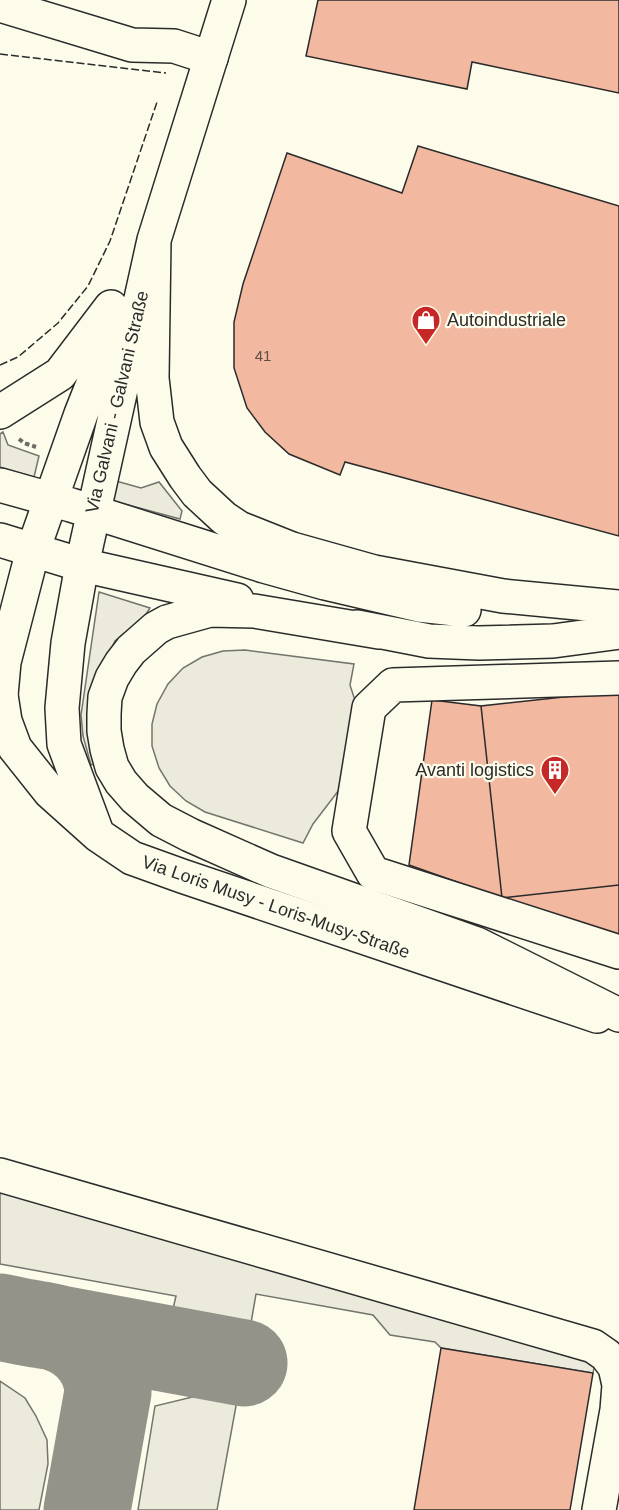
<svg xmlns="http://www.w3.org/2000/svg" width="619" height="1510" font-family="Helvetica,sans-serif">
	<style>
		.green { fill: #ecebdb; stroke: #74746e; stroke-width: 1.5 }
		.parking { fill: #eceadb; stroke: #74746e; stroke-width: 1.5 }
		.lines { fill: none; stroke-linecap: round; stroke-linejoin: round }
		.taxiway { stroke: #94938a; stroke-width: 87 }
		.building { fill: #f2b8a0; stroke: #2b2b2b; stroke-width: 1.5 }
		.minor-casing { stroke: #2b2b2b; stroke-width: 36 }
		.major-casing { stroke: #2b2b2b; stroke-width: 36 }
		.path { stroke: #6a6964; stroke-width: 4; stroke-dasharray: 4.5 3; stroke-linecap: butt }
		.minor { stroke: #fdfbea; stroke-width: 33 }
		.major { stroke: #fdfbea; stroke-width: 33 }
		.fence { stroke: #2b2b2b; stroke-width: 1.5; stroke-dasharray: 8 3; stroke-linecap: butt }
		.labels { text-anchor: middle; stroke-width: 4.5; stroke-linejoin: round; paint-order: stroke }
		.number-label { font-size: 15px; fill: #5d4e48 }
		.poi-label { font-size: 18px; fill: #2b2b2b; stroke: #fdfbea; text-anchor: start }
		.street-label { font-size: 18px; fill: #2b2b2b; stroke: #fdfbea }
	</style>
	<rect width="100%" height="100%" fill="#fdfbea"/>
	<!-- green -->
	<path class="green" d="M 3,432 L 8,445 L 39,456 L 34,477 L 0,467 L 0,434 Z
		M 116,481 L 141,488 L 159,482 L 182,511 L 180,519 L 110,500 Z
		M 99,592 L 150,608 L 145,616 L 115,641 L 98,678 L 97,763 L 91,765 L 83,736 L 81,715 Z
		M 0,1186 L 595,1364 L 593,1373 L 441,1348 L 435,1342 L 390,1335 L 373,1315 L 256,1294 L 251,1323 L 173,1309 L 176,1296 L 0,1264 Z
		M 0,1381 L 25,1398 L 36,1416 L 47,1440 L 48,1464 L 39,1510 L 0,1510 Z
		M 213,1392 L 238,1395 L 217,1510 L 138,1510 L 155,1406 Z"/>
	<!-- parking -->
	<path class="parking" d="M 245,650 L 354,664 L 350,685 L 361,719 L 352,773 L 313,824 L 303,843 L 205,812 L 186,801 L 170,786 L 159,768 L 152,746 L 152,724 L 157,704 L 168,684 L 183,668 L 202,657 L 223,651 Z"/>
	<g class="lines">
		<!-- taxiway -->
		<path class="taxiway" d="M 0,1317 C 14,1320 28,1323 42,1325 C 48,1326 55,1327 60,1329 C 88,1339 107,1363 108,1392 L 87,1510
			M 60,1329 L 244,1363"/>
	</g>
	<!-- building -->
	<path class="building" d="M 318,0 L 619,0 L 619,93 L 472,62 L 467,89 L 306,56 Z
		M 418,146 L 619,206 L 619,536 L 345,462 L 340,475 L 289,454 L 265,432 L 247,408 L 234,368 L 234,322 L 243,284 L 287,153 L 402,193 Z
		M 619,691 L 619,885 L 502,898 L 481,706 Z
		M 432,700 L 481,706 L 502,898 L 409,865 Z
		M 619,885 L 619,937 L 502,898 Z
		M 441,1348 L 593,1373 L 570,1510 L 414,1510 Z"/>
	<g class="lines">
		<!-- minor casing -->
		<g class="minor-casing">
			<path id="minor" d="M 0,5 L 132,45 L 174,46 L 211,58
				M 33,550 L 4,662 L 1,695 L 5,721 L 15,748 L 50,792 L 98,835 L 132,858 L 182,876 L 597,1016
				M 82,565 L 68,643 L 62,708 L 64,744 L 96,830
				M 619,678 L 393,685 L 369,708 L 349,831 L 373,873 L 619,952
				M 0,1175 L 593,1346 L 606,1355 L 615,1367 L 619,1385 L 617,1410 L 599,1510"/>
		</g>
		<!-- major casing -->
		<g class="major-casing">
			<path id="major" d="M 154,240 L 152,378 L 157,422 L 166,447 L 185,477 L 197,493 L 224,518 L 239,528 L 292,549 L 374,572 L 503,596 L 619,607
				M 0,412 L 60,374 L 111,307
				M 0,485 L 71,505 L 264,566 L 325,583 L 419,605 L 464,610
				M 0,540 L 82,565 L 237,600
				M 33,550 L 81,414 L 121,313
				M 82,565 L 154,240 L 229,0
				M 357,627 L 429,641 L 479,643 L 553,641 L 619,632
				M 379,632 L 254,611 L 210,610 L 167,622 L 156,628 L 131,650 L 121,663 L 112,678 L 105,697 L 104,714 L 104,731 L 107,749 L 112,767 L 121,782 L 135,798 L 161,820 L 190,835 L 271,871 L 477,944 L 619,1015
				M 0,691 L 1,695"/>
		</g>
		<!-- path -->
		<path class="path" d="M 19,439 L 24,443 L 36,447"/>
		<!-- minor -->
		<use href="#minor" class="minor"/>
		<!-- major -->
		<use href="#major" class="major"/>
		<!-- fence -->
		<path class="fence" d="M 0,54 L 166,73
			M 0,365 L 18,357 L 58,323 L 88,286 L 110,241 L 157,102"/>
	</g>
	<!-- icons -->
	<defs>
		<g id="shop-pin" transform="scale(1.5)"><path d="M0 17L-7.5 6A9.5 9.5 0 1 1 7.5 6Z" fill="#c62828" stroke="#fdfbea"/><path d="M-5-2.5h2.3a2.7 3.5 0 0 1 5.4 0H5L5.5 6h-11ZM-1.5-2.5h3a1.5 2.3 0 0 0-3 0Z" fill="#fff"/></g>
		<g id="building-pin" transform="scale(1.5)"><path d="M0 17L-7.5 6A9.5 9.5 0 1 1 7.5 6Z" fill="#c62828" stroke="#fdfbea"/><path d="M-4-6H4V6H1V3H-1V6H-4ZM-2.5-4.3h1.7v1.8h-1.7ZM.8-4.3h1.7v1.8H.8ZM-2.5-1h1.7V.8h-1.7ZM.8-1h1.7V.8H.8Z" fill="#fff"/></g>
	</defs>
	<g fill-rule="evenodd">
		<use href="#shop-pin" x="426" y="320"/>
		<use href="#building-pin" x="555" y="770"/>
	</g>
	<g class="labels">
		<!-- number labels -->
		<g class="number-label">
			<text x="263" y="361">41</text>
		</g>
		<!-- poi labels -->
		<g class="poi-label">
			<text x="447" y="326">Autoindustriale</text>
			<text x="534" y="776" text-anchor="end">Avanti logistics</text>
		</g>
		<!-- street labels -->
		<g class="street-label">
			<text transform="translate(117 402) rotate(-77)" y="6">Via Galvani - Galvani Straße</text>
			<text transform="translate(276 907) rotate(19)" y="6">Via Loris Musy - Loris-Musy-Straße</text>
		</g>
	</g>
</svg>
